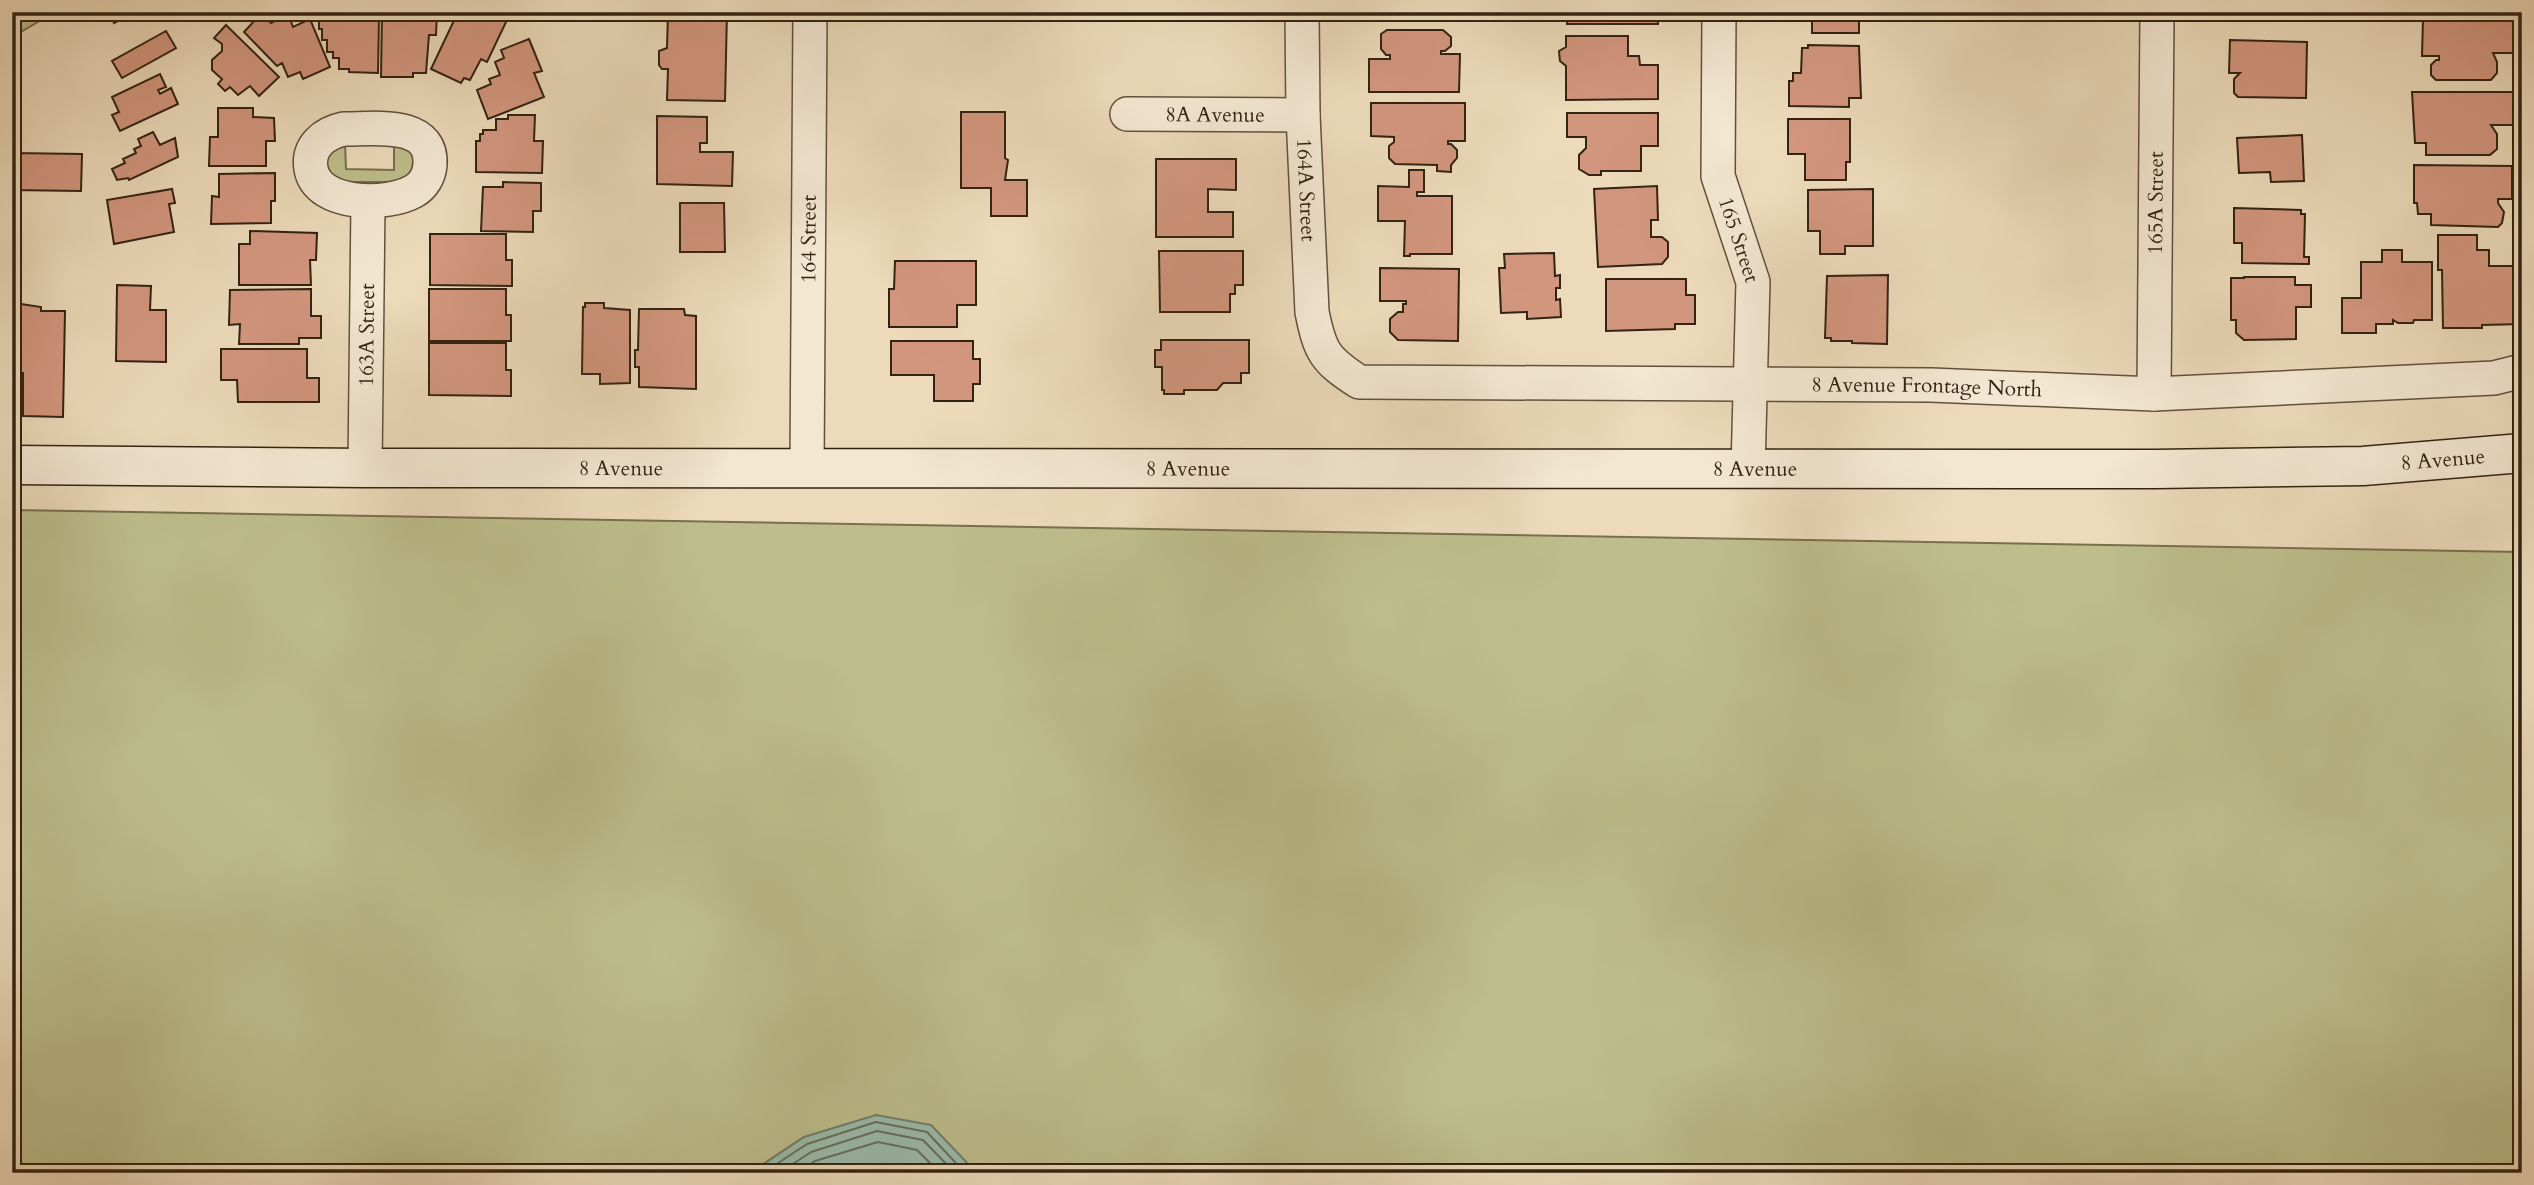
<svg xmlns="http://www.w3.org/2000/svg" width="2534" height="1185" font-family="Cardo,serif">
	<style>
		.green { fill: #bdbe8c; stroke: #78704f; stroke-width: 2 }
		.water { fill: #9abbaa; stroke: #717e6d; stroke-width: 2 }
		.lines { fill: none; stroke-linecap: round; stroke-linejoin: round }
		.shore { stroke: #666f5e; stroke-width: 2 }
		.building { fill: #d2967e; stroke: #332312; stroke-width: 2 }
		.minor-casing { stroke: #61513c; stroke-width: 36 }
		.secondary-casing { stroke: #332312; stroke-width: 41 }
		.minor { stroke: #f3e7d2; stroke-width: 33 }
		.secondary { stroke: #f3e7d2; stroke-width: 38 }
		.labels { text-anchor: middle; stroke-width: 5; stroke-linejoin: round; paint-order: stroke }
		.street-label { font-size: 21px; fill: #332312; stroke: #f3e7d2 }
	</style>
	<rect width="100%" height="100%" fill="#ecdaba"/>
	<filter id="stains"><feTurbulence type="fractalNoise" baseFrequency=".00286" numOctaves="4"/><feColorMatrix values="0 0 0 0 .2 0 0 0 0 .09 0 0 0 0 .02 0 0 0 .5 -.17"/></filter>
	<radialGradient id="worn" r=".72"><stop offset=".6" stop-color="#630" stop-opacity="0"/><stop offset="1" stop-color="#630" stop-opacity=".3"/></radialGradient>
	<!-- green -->
	<path class="green" d="M 12,12 L 55,12 L 12,37 Z
		M 345,143 L 346,169 L 394,170 L 394,143 C 413,149 416,155 411,174 L 394,182 L 345,182 L 333,177 L 326,166 L 328,153 Z
		M 12,510 L 2522,552 L 2522,1173 L 972,1173 L 971,1167 L 804,1137 L 750,1173 L 12,1173 Z"/>
	<!-- water -->
	<path class="water" d="M 876,1115 L 931,1125 L 971,1167 L 972,1173 L 750,1173 L 804,1137 Z"/>
	<g class="lines">
		<!-- shore -->
		<path class="shore" d="M 763,1173 L 807,1144 L 876,1122 L 927,1132 L 965,1173
			M 779,1173 L 811,1152 L 877,1131 L 923,1140 L 955,1173
			M 798,1173 L 815,1161 L 878,1142 L 917,1150 L 940,1173"/>
	</g>
	<!-- building -->
	<path class="building" d="M 109,12 L 134,12 L 114,23 Z
		M 319,12 L 328,12 L 328,18 L 346,18 L 346,13 L 371,13 L 371,18 L 379,18 L 378,73 L 349,72 L 349,69 L 339,69 L 339,58 L 333,58 L 333,52 L 327,52 L 327,40 L 322,40 L 322,29 L 319,29 Z
		M 408,12 L 437,12 L 436,35 L 429,35 L 426,73 L 413,73 L 413,77 L 381,77 L 382,14 L 408,14 Z
		M 458,12 L 490,12 L 507,20 L 487,62 L 481,59 L 470,80 L 464,78 L 461,83 L 431,69 Z
		M 668,12 L 727,12 L 725,101 L 667,100 L 668,69 L 662,69 L 659,65 L 659,51 L 667,48 Z
		M 1388,12 L 1457,12 L 1457,18 L 1388,18 Z
		M 1567,12 L 1658,12 L 1658,24 L 1567,24 Z
		M 1788,12 L 1859,12 L 1859,33 L 1812,33 L 1812,17 L 1788,17 Z
		M 2232,12 L 2293,12 L 2293,19 L 2232,20 Z
		M 281,18 L 290,19 L 293,27 L 310,19 L 330,67 L 303,79 L 300,72 L 288,77 L 282,63 L 277,66 L 244,32 L 256,19 L 268,20 L 271,23 Z
		M 2423,19 L 2517,19 L 2517,53 L 2493,53 L 2497,62 L 2497,73 L 2491,80 L 2436,80 L 2431,75 L 2431,65 L 2436,60 L 2439,60 L 2439,56 L 2422,56 Z
		M 226,25 L 279,77 L 259,96 L 250,86 L 238,95 L 230,87 L 225,91 L 218,84 L 222,79 L 212,70 L 212,60 L 222,51 L 222,44 L 214,38 Z
		M 1387,30 L 1443,30 L 1451,37 L 1451,46 L 1445,51 L 1441,51 L 1441,54 L 1460,54 L 1459,92 L 1369,92 L 1369,59 L 1390,59 L 1390,55 L 1386,55 L 1381,49 L 1381,34 Z
		M 166,31 L 176,48 L 122,78 L 112,61 Z
		M 1566,36 L 1628,36 L 1628,56 L 1639,56 L 1640,65 L 1658,65 L 1658,99 L 1566,100 L 1566,66 L 1560,61 L 1559,51 L 1566,47 Z
		M 529,39 L 542,71 L 534,73 L 544,97 L 488,119 L 477,90 L 491,84 L 489,79 L 500,75 L 495,62 L 504,58 L 501,50 Z
		M 2230,40 L 2307,42 L 2306,98 L 2238,97 L 2234,93 L 2234,79 L 2240,73 L 2229,73 Z
		M 1808,45 L 1859,46 L 1861,98 L 1849,98 L 1849,107 L 1789,106 L 1789,81 L 1793,81 L 1793,73 L 1801,73 L 1802,48 L 1808,48 Z
		M 160,74 L 166,87 L 158,90 L 160,94 L 171,88 L 178,104 L 120,131 L 112,115 L 119,112 L 112,97 Z
		M 2412,92 L 2516,92 L 2516,125 L 2491,125 L 2497,134 L 2497,149 L 2490,155 L 2426,155 L 2426,143 L 2415,143 Z
		M 1371,103 L 1465,103 L 1465,141 L 1448,141 L 1448,144 L 1451,144 L 1457,150 L 1457,158 L 1451,165 L 1451,172 L 1437,171 L 1437,165 L 1395,164 L 1389,158 L 1389,146 L 1394,142 L 1394,137 L 1371,136 Z
		M 218,108 L 253,108 L 253,117 L 274,118 L 275,141 L 266,141 L 266,166 L 209,166 L 210,137 L 218,137 Z
		M 961,112 L 1005,112 L 1005,158 L 1008,160 L 1005,180 L 1027,180 L 1027,216 L 991,216 L 991,188 L 961,188 Z
		M 1567,113 L 1658,113 L 1658,146 L 1641,146 L 1641,171 L 1601,171 L 1601,175 L 1589,175 L 1579,169 L 1579,155 L 1586,148 L 1586,137 L 1567,137 Z
		M 508,115 L 535,115 L 534,141 L 543,141 L 542,173 L 476,172 L 476,141 L 480,141 L 480,134 L 483,134 L 483,130 L 496,130 L 496,119 L 508,119 Z
		M 657,116 L 707,117 L 707,143 L 700,143 L 700,152 L 733,152 L 732,186 L 657,184 Z
		M 1788,119 L 1850,119 L 1850,162 L 1846,162 L 1846,180 L 1805,180 L 1805,154 L 1788,154 Z
		M 153,132 L 160,145 L 175,138 L 178,157 L 129,180 L 128,178 L 117,180 L 112,169 L 125,163 L 123,159 L 136,153 L 134,149 L 141,146 L 138,139 Z
		M 2302,135 L 2304,181 L 2271,182 L 2270,172 L 2239,173 L 2237,138 Z
		M 12,153 L 82,154 L 81,191 L 12,190 Z
		M 1156,159 L 1236,159 L 1236,190 L 1208,189 L 1208,212 L 1233,212 L 1233,237 L 1156,237 Z
		M 2414,165 L 2512,166 L 2512,199 L 2498,199 L 2498,203 L 2504,212 L 2502,223 L 2498,227 L 2431,225 L 2431,214 L 2418,214 L 2417,203 L 2414,203 Z
		M 1409,170 L 1424,170 L 1424,192 L 1417,192 L 1417,196 L 1452,196 L 1452,254 L 1410,254 L 1410,256 L 1404,256 L 1405,221 L 1378,221 L 1378,186 L 1409,187 Z
		M 275,173 L 275,201 L 271,201 L 271,223 L 211,224 L 212,196 L 219,197 L 219,174 Z
		M 503,182 L 541,183 L 541,211 L 533,211 L 533,232 L 481,231 L 483,187 L 503,187 Z
		M 1657,186 L 1658,220 L 1651,220 L 1651,237 L 1662,237 L 1668,242 L 1668,257 L 1662,264 L 1598,267 L 1594,189 Z
		M 172,189 L 175,203 L 169,204 L 174,232 L 114,244 L 107,200 Z
		M 1873,189 L 1873,246 L 1845,246 L 1845,254 L 1820,254 L 1820,231 L 1808,231 L 1808,190 Z
		M 680,203 L 724,203 L 725,252 L 680,252 Z
		M 2234,208 L 2301,210 L 2301,214 L 2305,214 L 2304,257 L 2309,257 L 2309,264 L 2242,263 L 2242,243 L 2234,243 Z
		M 250,231 L 317,233 L 316,260 L 310,260 L 311,285 L 239,285 L 239,244 L 250,244 Z
		M 430,234 L 506,234 L 506,260 L 512,260 L 512,286 L 430,285 Z
		M 2438,235 L 2477,235 L 2477,250 L 2489,250 L 2489,266 L 2522,266 L 2522,324 L 2482,325 L 2482,328 L 2443,328 L 2442,270 L 2438,270 Z
		M 2382,250 L 2402,250 L 2402,262 L 2432,262 L 2432,320 L 2414,320 L 2413,323 L 2398,323 L 2393,320 L 2393,324 L 2376,324 L 2376,333 L 2342,333 L 2342,298 L 2361,298 L 2361,262 L 2382,262 Z
		M 1159,251 L 1243,251 L 1243,285 L 1235,285 L 1235,294 L 1230,294 L 1230,312 L 1160,312 Z
		M 1554,253 L 1555,276 L 1560,275 L 1560,288 L 1556,288 L 1556,300 L 1560,299 L 1561,317 L 1527,319 L 1527,312 L 1501,313 L 1499,268 L 1505,268 L 1504,254 Z
		M 895,261 L 976,261 L 976,305 L 957,305 L 957,327 L 889,327 L 889,289 L 894,289 Z
		M 1380,268 L 1459,269 L 1458,341 L 1398,340 L 1390,332 L 1390,319 L 1398,312 L 1403,312 L 1403,304 L 1406,304 L 1406,301 L 1380,301 Z
		M 1888,275 L 1887,344 L 1852,343 L 1852,341 L 1831,341 L 1831,338 L 1825,338 L 1827,276 Z
		M 2244,277 L 2295,277 L 2295,285 L 2311,285 L 2311,307 L 2296,307 L 2296,339 L 2244,340 L 2236,333 L 2236,320 L 2231,320 L 2231,278 L 2244,278 Z
		M 1606,279 L 1686,279 L 1686,295 L 1695,295 L 1695,324 L 1675,324 L 1675,329 L 1606,331 Z
		M 117,285 L 151,286 L 150,310 L 166,310 L 166,362 L 116,361 Z
		M 311,289 L 311,316 L 321,316 L 321,338 L 299,338 L 299,344 L 239,344 L 240,324 L 229,325 L 230,290 Z
		M 429,289 L 506,289 L 506,315 L 511,315 L 511,341 L 429,341 Z
		M 585,303 L 604,303 L 604,308 L 630,310 L 630,383 L 600,384 L 600,374 L 582,374 L 583,307 L 585,307 Z
		M 21,304 L 41,307 L 41,311 L 65,311 L 63,417 L 23,416 L 23,373 L 20,373 Z
		M 639,309 L 684,309 L 685,315 L 696,316 L 696,389 L 639,387 L 639,367 L 635,367 L 635,350 L 638,350 Z
		M 1161,340 L 1249,340 L 1249,373 L 1241,373 L 1241,383 L 1223,383 L 1217,390 L 1184,390 L 1184,394 L 1164,394 L 1164,390 L 1162,390 L 1162,367 L 1155,367 L 1155,350 L 1161,350 Z
		M 891,341 L 973,341 L 973,359 L 980,359 L 980,384 L 973,384 L 973,401 L 934,401 L 934,375 L 891,375 Z
		M 429,343 L 506,343 L 506,370 L 511,370 L 511,396 L 429,395 Z
		M 221,349 L 307,349 L 307,378 L 319,378 L 319,402 L 238,402 L 237,380 L 221,380 Z"/>
	<g class="lines">
		<!-- minor casing -->
		<g class="minor-casing">
			<g id="minor">
				<path id="s1" d="M 1302,12 L 1303,115 L 1312,312 C 1320,352 1325,360 1359,382 L 1931,385 L 2154,394 L 2494,378 L 2522,371"/>
				<path id="s2" d="M 1719,12 L 1718,176 L 1753,282 L 1748,469"/>
				<path id="s3" d="M 1127,114 L 1303,115"/>
				<path d="M 344,129 C 373,129 433,120 430,165 C 429,176 423,186 414,191 C 388,206 318,207 311,169 C 307,147 324,133 344,129 Z"/>
				<path id="s4" d="M 2154,394 L 2157,12"/>
				<path id="s5" d="M 807,467 L 810,12"/>
				<path id="s6" d="M 365,468 L 368,203"/>
			</g>
		</g>
		<!-- secondary casing -->
		<g class="secondary-casing">
			<g id="secondary">
				<path id="s7" d="M 12,465 L 365,468 L 2156,469 L 2363,466 L 2522,453"/>
			</g>
		</g>
		<!-- minor -->
		<use href="#minor" class="minor"/>
		<!-- secondary -->
		<use href="#secondary" class="secondary"/>
	</g>
	<g class="labels">
		<!-- street labels -->
		<g class="street-label">
			<text dy="7" stroke="none"><textPath href="#s3" startOffset="88">8A Avenue</textPath></text>
			<text dy="7" stroke="none"><textPath href="#s1" startOffset="178">164A Street</textPath></text>
			<text dy="7" stroke="none"><textPath href="#s4" startOffset="191">165A Street</textPath></text>
			<text dy="7" stroke="none"><textPath href="#s5" startOffset="228">164 Street</textPath></text>
			<text dy="7" stroke="none"><textPath href="#s2" startOffset="231">165 Street</textPath></text>
			<text dy="7" stroke="none"><textPath href="#s6" startOffset="133">163A Street</textPath></text>
			<text dy="7" stroke="none"><textPath href="#s1" startOffset="956">8 Avenue Frontage North</textPath></text>
			<text dy="7" stroke="none"><textPath href="#s7" startOffset="2431">8 Avenue</textPath></text>
			<text dy="7" stroke="none"><textPath href="#s7" startOffset="609">8 Avenue</textPath></text>
			<text dy="7" stroke="none"><textPath href="#s7" startOffset="1176">8 Avenue</textPath></text>
			<text dy="7" stroke="none"><textPath href="#s7" startOffset="1743">8 Avenue</textPath></text>
		</g>
	</g>
	<!-- margin -->
	<rect width="2534" height="1185" fill="none" stroke="#ecdaba" stroke-width="42"/>
	<rect x="14" y="14" width="2506" height="1157" fill="none" stroke="#332312" stroke-width="3.5"/>
	<rect x="21" y="21" width="2492" height="1143" fill="none" stroke="#332312" stroke-width="2"/>
	<rect width="100%" height="100%" filter="url(#stains)"/>
	<rect width="100%" height="100%" fill="url(#worn)"/>
</svg>
